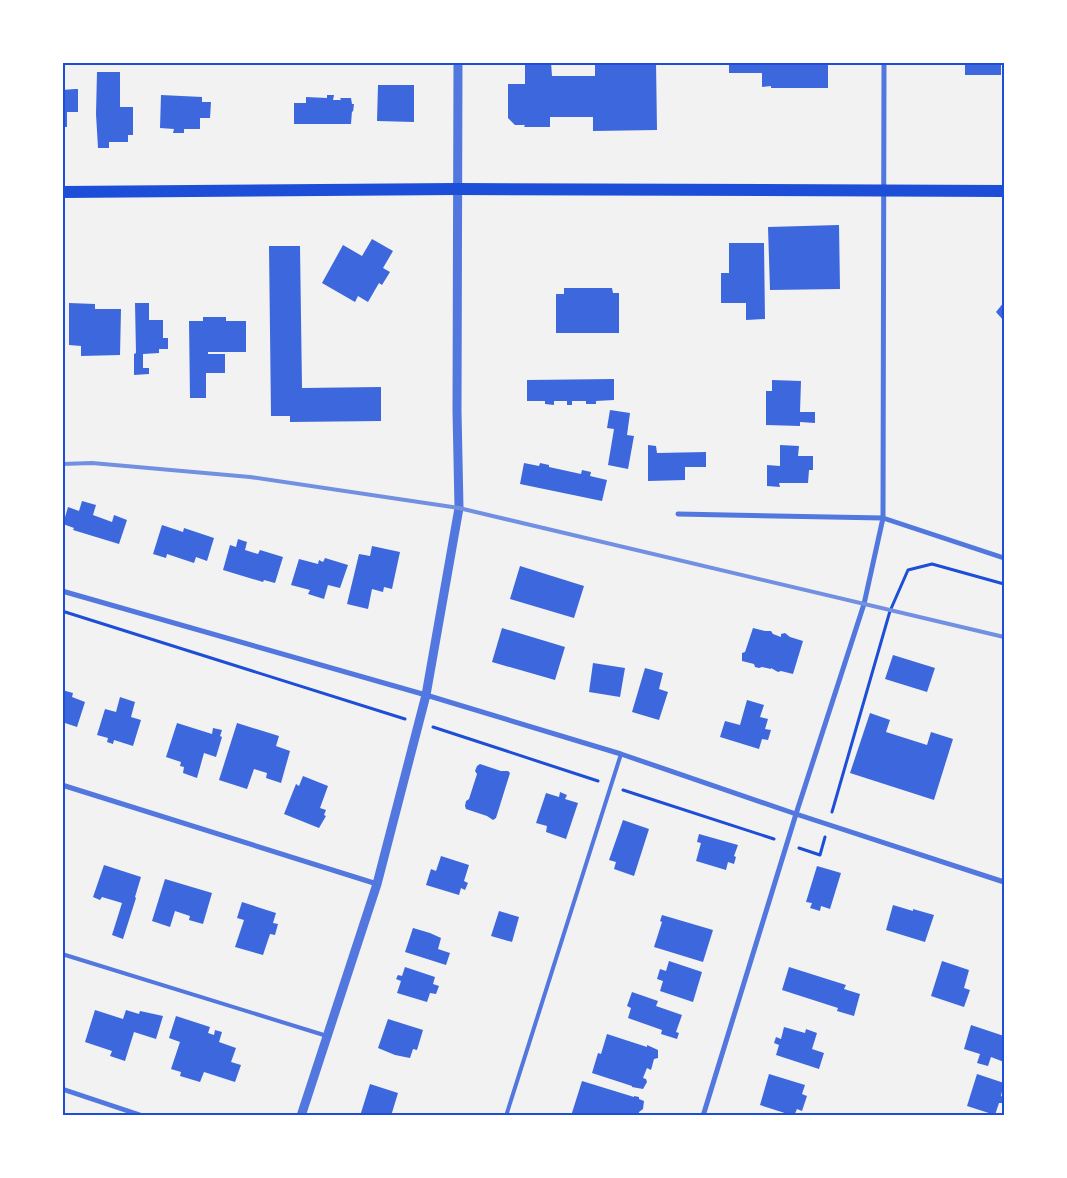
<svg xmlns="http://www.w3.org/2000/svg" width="1067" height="1178" font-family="'Roboto Condensed',sans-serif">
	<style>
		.building { fill: #3d67dc }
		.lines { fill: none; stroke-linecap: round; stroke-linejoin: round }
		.path { stroke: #1d4ed8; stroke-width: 3 }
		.service { stroke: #5277de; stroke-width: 4 }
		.minor { stroke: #5277de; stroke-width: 5 }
		.tertiary { stroke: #5277de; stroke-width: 9 }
		.primary { stroke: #1d4ed8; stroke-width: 12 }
		.rail { stroke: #7290e2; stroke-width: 4 }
		.neatline { fill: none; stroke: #1d4ed8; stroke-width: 2 }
	</style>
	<rect width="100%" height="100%" fill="#f2f2f2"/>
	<!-- building -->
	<path class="building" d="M 551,62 L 552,76 L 595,76 L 595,62 L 656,62 L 657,130 L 593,131 L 593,117 L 550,117 L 550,127 L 524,127 L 525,125 L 515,125 L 508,118 L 508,84 L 525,84 L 525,63 Z
		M 729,62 L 828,62 L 828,88 L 771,88 L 771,86 L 762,87 L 762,73 L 729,73 Z
		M 965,62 L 1001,62 L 1001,75 L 965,75 Z
		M 97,72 L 120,72 L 120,107 L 133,107 L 133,135 L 128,135 L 128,142 L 109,142 L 109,148 L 98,148 L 96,114 Z
		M 378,85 L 414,85 L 414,122 L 377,121 Z
		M 75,89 L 78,89 L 78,112 L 67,112 L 67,127 L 62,127 L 62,90 Z
		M 161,95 L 202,97 L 202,102 L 211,102 L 210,118 L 200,118 L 200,129 L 184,129 L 184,133 L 173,133 L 174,129 L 160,128 Z
		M 327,95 L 334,95 L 333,100 L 341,100 L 340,98 L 351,98 L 352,104 L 354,104 L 353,112 L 352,111 L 351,124 L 294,124 L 294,103 L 306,103 L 306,97 L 327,98 Z
		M 839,225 L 840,289 L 770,290 L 768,227 Z
		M 372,239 L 393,251 L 383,268 L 390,272 L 382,285 L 379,283 L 368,302 L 358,296 L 355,302 L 322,283 L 343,245 L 362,256 Z
		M 729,243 L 764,243 L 765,319 L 746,320 L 746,303 L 721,303 L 721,273 L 729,273 Z
		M 269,246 L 300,246 L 302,388 L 381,387 L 381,421 L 290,422 L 290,416 L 271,416 Z
		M 564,288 L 612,288 L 613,293 L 619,293 L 619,333 L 556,333 L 556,294 L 564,294 Z
		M 1004,302 L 1004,321 L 996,312 Z
		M 69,303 L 95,304 L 95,309 L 121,309 L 120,355 L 81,356 L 81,346 L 69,345 Z
		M 135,303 L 149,303 L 149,320 L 163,320 L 163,338 L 168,338 L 168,349 L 159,349 L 159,353 L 143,354 L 143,368 L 149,368 L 149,374 L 134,375 L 134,354 L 136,353 Z
		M 203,317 L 226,317 L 226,321 L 246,321 L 246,352 L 208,352 L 208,354 L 225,354 L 225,373 L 206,373 L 206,398 L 190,398 L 189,321 L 203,321 Z
		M 614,379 L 614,400 L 596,401 L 596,404 L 586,404 L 586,401 L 572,401 L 572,405 L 567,405 L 567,401 L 554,401 L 554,405 L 545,404 L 545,401 L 527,401 L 527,380 Z
		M 772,380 L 801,381 L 800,412 L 815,412 L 815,423 L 800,422 L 800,426 L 766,425 L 766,391 L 772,391 Z
		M 610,410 L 630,413 L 627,435 L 634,436 L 628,469 L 608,465 L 614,429 L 607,428 Z
		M 648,445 L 656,446 L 657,453 L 706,452 L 706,467 L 685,467 L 685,480 L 648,481 Z
		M 780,445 L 799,446 L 798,456 L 813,456 L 813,470 L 809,470 L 808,483 L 779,483 L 780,487 L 767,486 L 767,465 L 780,466 Z
		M 524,463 L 539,466 L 540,463 L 549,465 L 549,467 L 581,474 L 582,470 L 591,472 L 590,476 L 607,480 L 602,501 L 520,484 Z
		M 82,501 L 96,505 L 93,515 L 112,522 L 114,515 L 127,520 L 119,544 L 73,530 L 74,528 L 63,524 L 68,507 L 79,511 Z
		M 162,525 L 183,532 L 184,528 L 214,538 L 207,561 L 196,557 L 194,563 L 167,554 L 166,558 L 153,554 Z
		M 238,539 L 247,542 L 245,550 L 258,554 L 260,550 L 283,557 L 275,583 L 264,580 L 263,582 L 223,570 L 230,545 L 236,547 Z
		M 372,546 L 400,552 L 392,589 L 384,587 L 383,592 L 372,589 L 368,609 L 347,604 L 359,554 L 370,556 Z
		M 325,558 L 348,565 L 340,588 L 328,585 L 324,599 L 308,594 L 310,590 L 291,585 L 299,559 L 318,564 L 319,560 L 323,562 Z
		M 520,566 L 584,586 L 574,618 L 510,599 Z
		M 502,628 L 565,647 L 555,680 L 492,662 Z
		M 753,628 L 765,631 L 771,631 L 773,634 L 781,637 L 781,634 L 785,633 L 790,637 L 803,641 L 793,674 L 781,671 L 778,672 L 771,668 L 771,669 L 762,667 L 759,668 L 755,667 L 754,664 L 742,661 L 742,653 L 745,652 Z
		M 893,655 L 935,668 L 927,692 L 885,679 Z
		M 593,663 L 625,668 L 620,697 L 589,692 Z
		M 645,668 L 663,673 L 659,689 L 668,692 L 659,720 L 632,712 Z
		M 62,690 L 73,693 L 72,697 L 85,702 L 77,727 L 62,722 Z
		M 120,697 L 135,702 L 131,717 L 141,720 L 133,746 L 114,740 L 113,744 L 107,742 L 108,738 L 97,735 L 105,709 L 116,712 Z
		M 747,700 L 764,705 L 760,717 L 768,719 L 765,729 L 771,730 L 768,740 L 762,739 L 759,749 L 720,737 L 725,721 L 740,725 Z
		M 870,713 L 890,720 L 886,732 L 927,745 L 931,732 L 953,739 L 934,800 L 850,773 Z
		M 177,723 L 212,734 L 213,728 L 222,730 L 220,736 L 222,737 L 216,757 L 204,753 L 197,778 L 183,773 L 184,767 L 180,766 L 181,762 L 166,757 Z
		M 237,723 L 279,736 L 276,746 L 290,751 L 281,783 L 266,778 L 267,773 L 254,769 L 247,789 L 219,780 Z
		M 480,764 L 501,771 L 508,771 L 510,773 L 496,818 L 493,820 L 487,816 L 466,809 L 465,806 L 466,801 L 469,799 L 477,774 L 475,771 L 477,766 Z
		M 303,776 L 328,786 L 320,808 L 326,810 L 324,815 L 326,816 L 319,828 L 284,814 L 296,784 L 299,786 Z
		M 560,792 L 567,795 L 565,799 L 578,803 L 566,839 L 546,832 L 547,826 L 536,823 L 546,793 L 559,797 Z
		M 623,820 L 649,829 L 634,876 L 614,869 L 616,862 L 609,860 Z
		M 699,834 L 738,845 L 734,856 L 736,857 L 734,864 L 728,862 L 726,870 L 696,861 L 701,843 L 697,842 Z
		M 441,856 L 469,865 L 464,881 L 468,883 L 465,890 L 461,888 L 459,895 L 426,885 L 431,869 L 436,871 Z
		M 104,865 L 141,877 L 135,897 L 136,898 L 123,939 L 112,935 L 122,903 L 102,897 L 100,900 L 93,897 Z
		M 817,866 L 841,873 L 830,909 L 821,906 L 820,911 L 810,908 L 812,903 L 806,902 Z
		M 165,879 L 212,893 L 203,924 L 189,920 L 190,916 L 175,911 L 170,927 L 152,921 Z
		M 242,902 L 276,913 L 273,923 L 278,924 L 275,935 L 270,934 L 263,955 L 235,947 L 244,920 L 237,918 Z
		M 893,905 L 913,911 L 913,909 L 934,915 L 925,942 L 886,930 Z
		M 499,911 L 519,917 L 512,942 L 491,936 Z
		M 662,915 L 713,930 L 703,962 L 654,947 L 662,922 L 660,921 Z
		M 413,928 L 430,933 L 441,938 L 438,949 L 450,953 L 446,965 L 405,952 Z
		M 669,961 L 702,972 L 693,1002 L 660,991 L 663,981 L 657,979 L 660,969 L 666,971 Z
		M 942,961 L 969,970 L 964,988 L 970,990 L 964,1007 L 931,996 Z
		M 405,967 L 435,977 L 433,984 L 439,986 L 436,994 L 430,993 L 427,1002 L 397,993 L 401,981 L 396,979 L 398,975 L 402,976 Z
		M 789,967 L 846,985 L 844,989 L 860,994 L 854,1016 L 837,1011 L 838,1008 L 782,990 Z
		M 632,992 L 658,1001 L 656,1006 L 682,1015 L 676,1032 L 679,1033 L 677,1039 L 661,1034 L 662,1030 L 628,1018 L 631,1008 L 627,1006 Z
		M 95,1010 L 123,1019 L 126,1010 L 139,1014 L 140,1011 L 163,1016 L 156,1039 L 134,1032 L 125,1061 L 110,1056 L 112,1051 L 85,1042 Z
		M 176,1016 L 210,1027 L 208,1033 L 214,1035 L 215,1030 L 222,1032 L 219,1042 L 236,1048 L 231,1062 L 241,1065 L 235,1082 L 204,1072 L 200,1082 L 180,1076 L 181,1072 L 171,1069 L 180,1042 L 169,1038 Z
		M 388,1019 L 423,1030 L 417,1050 L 413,1049 L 410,1058 L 395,1055 L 378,1048 Z
		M 971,1025 L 1004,1036 L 1004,1062 L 991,1057 L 988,1066 L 977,1063 L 980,1054 L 964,1049 Z
		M 784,1027 L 805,1033 L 806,1029 L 817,1033 L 812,1049 L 824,1053 L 819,1069 L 776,1055 L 779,1045 L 774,1043 L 776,1037 L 781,1039 Z
		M 607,1034 L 647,1047 L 647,1045 L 658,1050 L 658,1058 L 654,1059 L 651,1070 L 647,1068 L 643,1078 L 646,1079 L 647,1082 L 643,1089 L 632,1087 L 632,1086 L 592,1073 L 598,1053 L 601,1054 Z
		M 769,1074 L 805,1085 L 802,1094 L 807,1096 L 802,1111 L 797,1109 L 794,1116 L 760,1105 Z
		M 977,1074 L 1004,1083 L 1001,1096 L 1004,1097 L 1002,1103 L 999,1103 L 995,1115 L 967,1106 Z
		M 582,1081 L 634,1097 L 634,1096 L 639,1097 L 639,1099 L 644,1101 L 643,1109 L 639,1112 L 638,1116 L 571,1116 Z
		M 370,1084 L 398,1093 L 391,1116 L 360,1116 Z"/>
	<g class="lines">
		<!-- path -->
		<path class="path" d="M 62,611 L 405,719
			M 433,727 L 598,781
			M 623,790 L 774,839
			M 832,812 L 890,611 L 908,570 L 932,564 L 1004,584
			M 799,848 L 820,855 L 825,837"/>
		<!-- service -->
		<path class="service" d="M 62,954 L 327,1036
			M 506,1116 L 621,754"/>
		<!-- minor -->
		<path class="minor" d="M 678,514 L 883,518 L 1004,558
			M 62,591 L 426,695 L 621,754 L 796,814 L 1004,882
			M 62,785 L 377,884
			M 62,1089 L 143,1116
			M 703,1116 L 796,814 L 864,604 L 883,518 L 884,62"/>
		<!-- tertiary -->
		<path class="tertiary" d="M 301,1116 L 377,884 L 426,695 L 459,508 L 457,411 L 458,62"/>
		<!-- primary -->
		<path class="primary" d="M 62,192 L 457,189 L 1004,191"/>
		<!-- rail -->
		<path class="rail" d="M 62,464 L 92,463 L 250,477 L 459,508 L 1004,637"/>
	</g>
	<!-- border -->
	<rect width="1067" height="1178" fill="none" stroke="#ffffff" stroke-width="128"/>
	<rect x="64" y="64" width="939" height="1050" class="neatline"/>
</svg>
